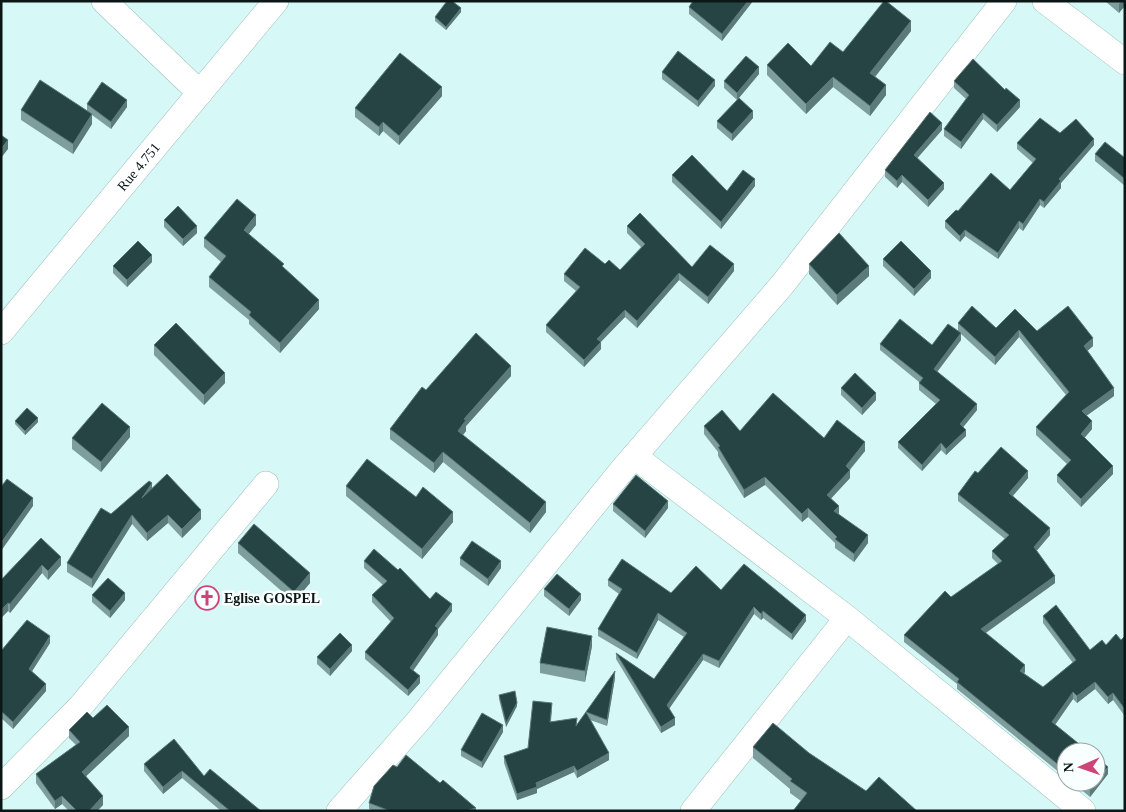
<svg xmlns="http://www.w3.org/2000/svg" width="1126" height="812" font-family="Georgia,serif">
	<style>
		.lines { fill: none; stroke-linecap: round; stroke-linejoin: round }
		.minor-casing { stroke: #9ebfbe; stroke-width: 26 }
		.minor { stroke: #fff; stroke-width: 25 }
		.wall { fill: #7e9e9e }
		.shaded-wall { fill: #5c7a7a }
		.building { fill: #274444; stroke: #5c7a7a }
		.labels { text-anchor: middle; stroke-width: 5; stroke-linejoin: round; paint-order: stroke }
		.street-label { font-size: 14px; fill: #0b1717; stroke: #f8fffe }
		.poi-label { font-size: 14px; font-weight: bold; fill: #0b1717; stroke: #f8fffe; text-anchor: start }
	</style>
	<rect width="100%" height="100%" fill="#d6f8f7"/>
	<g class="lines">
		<!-- minor casing -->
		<g class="minor-casing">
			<g id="minor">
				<path d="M 104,1 L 200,93"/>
				<path d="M 1045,1 L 1125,62"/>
				<path id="s1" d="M 1,332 L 276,1"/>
				<path d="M 634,456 L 847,618 L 693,811"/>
				<path d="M 847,618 L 1083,811"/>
				<path d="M 1,787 L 80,707 L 266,484"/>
				<path d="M 339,811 L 419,720 L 623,469 L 782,285 L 1004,1"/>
			</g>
		</g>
		<!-- minor -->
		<use href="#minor" class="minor"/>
	</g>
	<!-- wall -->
	<path class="wall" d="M 753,1 L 722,41 L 689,14 L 689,7 Z
		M 1105,1 L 1125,1 L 1119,13 Z
		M 461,12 L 446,30 L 435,21 L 435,17 Z
		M 911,31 L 875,77 L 886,95 L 870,116 L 833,87 L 806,114 L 767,75 L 767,65 L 811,66 L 843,52 Z
		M 662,72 L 715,86 L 698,107 L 662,79 Z
		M 759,74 L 739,98 L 753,118 L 732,141 L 717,128 L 717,121 L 737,100 L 724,88 L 724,81 Z
		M 954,81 L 1020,107 L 997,132 L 983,119 L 961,149 L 944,136 L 944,129 L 966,99 L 954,88 Z
		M 442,96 L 399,145 L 383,131 L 379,136 L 355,117 L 355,108 Z
		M 87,104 L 127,107 L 111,129 L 92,115 L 92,124 L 73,154 L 21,120 L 21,110 L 87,110 Z
		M 942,130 L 917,158 L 944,189 L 928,207 L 902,182 L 897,188 L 885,177 L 885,170 Z
		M 1060,133 L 1094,145 L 1061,183 L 1061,188 L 1044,208 L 1040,205 L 1023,231 L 1019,228 L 998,259 L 965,236 L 960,242 L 945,228 L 945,221 L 958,211 L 1010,190 L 1033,163 L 1017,149 L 1017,143 Z
		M 1095,154 L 1125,158 L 1125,186 L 1095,161 Z
		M 672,175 L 727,191 L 755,186 L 721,229 L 672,182 Z
		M 164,220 L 197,233 L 183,246 L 164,227 Z
		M 256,225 L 248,234 L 284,268 L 319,309 L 280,353 L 249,324 L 249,320 L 209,287 L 209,277 L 221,262 L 204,247 L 204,238 Z
		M 627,226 L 692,267 L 734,271 L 708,304 L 679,280 L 637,328 L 625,317 L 600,342 L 601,349 L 584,367 L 546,332 L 546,325 L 576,291 L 564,281 L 564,274 L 620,270 L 641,247 L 627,233 Z
		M 883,259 L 931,278 L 914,296 L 883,266 Z
		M 152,262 L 127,287 L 113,273 L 113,266 Z
		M 809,264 L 869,276 L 837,305 L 809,274 Z
		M 958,323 L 996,328 L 1037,331 L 1093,346 L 1087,351 L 1114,396 L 1086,416 L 1092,429 L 1084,438 L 1113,474 L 1081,507 L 1057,482 L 1057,475 L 1067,464 L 1036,435 L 1036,427 L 1066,395 L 1019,337 L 995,365 L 961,334 L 961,340 L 937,372 L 977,410 L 963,427 L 966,436 L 946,455 L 941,450 L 922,471 L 898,448 L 898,442 L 936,404 L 919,390 L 919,382 L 880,350 L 880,344 L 932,345 L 958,331 Z
		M 154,345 L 225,383 L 204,405 L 154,355 Z
		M 511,376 L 466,426 L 466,431 L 463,435 L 546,512 L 530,533 L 443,462 L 434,473 L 390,439 L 390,429 L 426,390 Z
		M 841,388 L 876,400 L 862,415 L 841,395 Z
		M 15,421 L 38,422 L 25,435 L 15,424 Z
		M 704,426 L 740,431 L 824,438 L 865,451 L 850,470 L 850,478 L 831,498 L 839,514 L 868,543 L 854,562 L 835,548 L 835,543 L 808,517 L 802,522 L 765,485 L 744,498 L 718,456 L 718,452 L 704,434 Z
		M 130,437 L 101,472 L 72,449 L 72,438 Z
		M 978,473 L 1028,478 L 1013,496 L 1050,535 L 1036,551 L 1055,583 L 986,633 L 1025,672 L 1024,673 L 1043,687 L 1073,663 L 1043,623 L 1043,616 L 1090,650 L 1121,640 L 1125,636 L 1125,714 L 1124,715 L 1113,700 L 1108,704 L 1095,689 L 1077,703 L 1073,699 L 1055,725 L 1066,752 L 1066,778 L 957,689 L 957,684 L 904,642 L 904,635 L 951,597 L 998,564 L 992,558 L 992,551 L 1005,539 L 958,501 L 958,494 Z
		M 346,486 L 416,497 L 453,522 L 422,559 L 346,496 Z
		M 152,489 L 201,519 L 182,538 L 168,523 L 147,541 L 132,524 L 92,588 L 67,572 L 67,563 L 111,514 Z
		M 613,504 L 668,508 L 645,538 L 613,511 Z
		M 41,538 L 61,565 L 48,580 L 42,573 L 10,613 L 8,611 L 1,618 L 1,580 Z
		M 238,543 L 310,583 L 294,602 L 238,553 Z
		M 460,558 L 501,568 L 488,586 L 460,565 Z
		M 364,561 L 452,611 L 438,628 L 438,635 L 413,671 L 420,683 L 408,696 L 365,659 L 365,652 L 391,622 L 372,602 L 372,595 L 383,585 L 364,568 Z
		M 608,580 L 671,593 L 721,590 L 806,621 L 792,640 L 763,618 L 761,620 L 754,614 L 719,668 L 703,660 L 669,708 L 675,725 L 661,733 L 616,659 L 616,653 L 654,679 L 684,637 L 658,620 L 637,659 L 598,636 L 598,629 L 619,594 L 608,586 Z
		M 544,589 L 581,600 L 569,616 L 544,596 Z
		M 92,595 L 125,600 L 110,618 L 92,602 Z
		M 50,643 L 32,671 L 46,691 L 13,729 L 1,718 L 1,651 Z
		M 592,646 L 585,682 L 540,673 L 540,663 Z
		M 352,651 L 330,676 L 317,664 L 317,657 Z
		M 615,678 L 607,726 L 590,720 L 609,760 L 577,778 L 574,772 L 537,789 L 537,793 L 517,800 L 504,763 L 504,756 L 528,748 L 552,710 L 551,721 L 577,724 Z
		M 499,695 L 517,706 L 506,727 L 499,699 Z
		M 93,718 L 129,736 L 86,776 L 103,805 L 97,811 L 69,811 L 62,804 L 55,809 L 36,783 L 36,774 L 76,745 L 69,738 L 69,730 Z
		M 503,732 L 482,768 L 461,756 L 461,750 Z
		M 753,747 L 809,753 L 866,791 L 801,801 L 790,793 L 790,789 L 753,758 Z
		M 144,764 L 204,776 L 261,811 L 221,811 L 182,778 L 163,794 L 144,771 Z
		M 397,767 L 440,783 L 476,811 L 373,811 L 369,809 L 369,803 Z
		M 1108,774 L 1090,797 L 1072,782 L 1096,782 Z"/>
	<!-- shaded-wall -->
	<path class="shaded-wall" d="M 748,1 L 753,1 L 722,41 L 722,34 Z
		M 1121,1 L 1125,1 L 1125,6 L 1119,13 L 1119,4 Z
		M 461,8 L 461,12 L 446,30 L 446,27 Z
		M 911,21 L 911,31 L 870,83 L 870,73 Z
		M 759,67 L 759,74 L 737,100 L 737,93 Z
		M 833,77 L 833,87 L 806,114 L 806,104 Z
		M 715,80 L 715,86 L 698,107 L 698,101 Z
		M 886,85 L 886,95 L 870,116 L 870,106 Z
		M 442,87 L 442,96 L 399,145 L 399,136 Z
		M 127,100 L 127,107 L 111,129 L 111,122 Z
		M 1020,100 L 1020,107 L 997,132 L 997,125 Z
		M 753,111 L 753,118 L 732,141 L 732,134 Z
		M 983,113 L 983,119 L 961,149 L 961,142 Z
		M 92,114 L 92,124 L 73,154 L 73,144 Z
		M 383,122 L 383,131 L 379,136 L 379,127 Z
		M 942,123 L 942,130 L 914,162 L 914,155 Z
		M 1094,139 L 1094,145 L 1061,183 L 1061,188 L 1044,208 L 1044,202 L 1059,179 Z
		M 8,140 L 8,149 L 1,158 L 1,149 Z
		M 902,175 L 902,182 L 897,188 L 897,181 Z
		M 755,179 L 755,186 L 721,229 L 721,222 Z
		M 944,183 L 944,189 L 928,207 L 928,200 Z
		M 1040,199 L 1040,205 L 1023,231 L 1023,224 Z
		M 256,215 L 256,225 L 244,240 L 244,230 Z
		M 1019,221 L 1019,228 L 998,259 L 998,253 Z
		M 197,226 L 197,233 L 183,246 L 183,239 Z
		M 965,230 L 965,236 L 960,242 L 960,236 Z
		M 152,255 L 152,262 L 127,287 L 127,280 Z
		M 734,264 L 734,271 L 708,304 L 708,297 Z
		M 869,266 L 869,276 L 837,305 L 837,295 Z
		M 931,271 L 931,278 L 914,296 L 914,289 Z
		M 679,273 L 679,280 L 637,328 L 637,321 Z
		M 319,300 L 319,309 L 280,353 L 280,343 Z
		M 625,310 L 625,317 L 597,346 L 597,339 Z
		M 1019,330 L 1019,337 L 995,365 L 995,357 Z
		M 961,333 L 961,340 L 934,376 L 934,369 Z
		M 1093,338 L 1093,346 L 1084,354 L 1084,346 Z
		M 601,342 L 601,349 L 584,367 L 584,360 Z
		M 511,366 L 511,376 L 466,426 L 466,431 L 458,441 L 458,431 L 464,419 Z
		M 225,373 L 225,383 L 204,405 L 204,395 Z
		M 1114,388 L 1114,396 L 1082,419 L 1082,411 Z
		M 876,393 L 876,400 L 862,415 L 862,408 Z
		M 977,404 L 977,410 L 960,431 L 960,424 Z
		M 38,418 L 38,422 L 25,435 L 25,431 Z
		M 1092,421 L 1092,429 L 1081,442 L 1081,434 Z
		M 130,427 L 130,437 L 101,472 L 101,462 Z
		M 966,430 L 966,436 L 946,455 L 946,449 Z
		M 865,442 L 865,451 L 849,470 L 850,470 L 850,478 L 827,503 L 827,495 L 846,466 Z
		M 941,443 L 941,450 L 922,471 L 922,465 Z
		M 443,452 L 443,462 L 434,473 L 434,463 Z
		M 1113,466 L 1113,474 L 1081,507 L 1081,499 Z
		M 1028,471 L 1028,478 L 1009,500 L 1009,493 Z
		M 765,477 L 765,485 L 744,498 L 744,490 Z
		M 152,483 L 152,492 L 142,498 Z
		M 33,498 L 33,506 L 1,551 L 1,543 Z
		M 668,501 L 668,508 L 645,538 L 645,531 Z
		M 546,502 L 546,512 L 530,533 L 530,523 Z
		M 839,506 L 839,514 L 834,511 Z
		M 808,508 L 808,517 L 802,522 L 802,514 Z
		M 201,510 L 201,519 L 182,538 L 182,529 Z
		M 453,512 L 453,522 L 422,559 L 422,549 Z
		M 132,515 L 132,524 L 92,588 L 92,579 Z
		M 168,515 L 168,523 L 147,541 L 147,533 Z
		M 1050,528 L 1050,535 L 1034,554 L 1034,547 Z
		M 868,535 L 868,543 L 854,562 L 854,554 Z
		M 61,557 L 61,565 L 48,580 L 48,571 Z
		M 501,561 L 501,568 L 488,586 L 488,579 Z
		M 42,565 L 42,573 L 10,613 L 10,604 Z
		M 310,573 L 310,583 L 294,602 L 294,592 Z
		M 1055,576 L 1055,583 L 981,636 L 981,629 Z
		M 125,593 L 125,600 L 110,618 L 110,611 Z
		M 581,594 L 581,600 L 569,616 L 569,609 Z
		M 8,603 L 8,611 L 1,618 L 1,610 Z
		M 452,604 L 452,611 L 435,633 L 435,626 Z
		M 754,607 L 754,614 L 719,668 L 719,661 Z
		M 763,611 L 763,618 L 761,620 L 761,614 Z
		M 658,613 L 658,620 L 637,659 L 637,653 Z
		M 806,615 L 806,621 L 792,640 L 792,634 Z
		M 438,628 L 438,635 L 410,675 L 410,668 Z
		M 50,636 L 50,643 L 29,676 L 29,669 Z
		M 592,636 L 592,646 L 585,682 L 585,671 Z
		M 352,645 L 352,651 L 330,676 L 330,669 Z
		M 703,654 L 703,660 L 667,712 L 667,705 Z
		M 1025,665 L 1025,672 L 1020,678 L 1020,671 Z
		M 615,671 L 615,678 L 607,726 L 607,720 Z
		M 420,676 L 420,683 L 408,696 L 408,690 Z
		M 1095,682 L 1095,689 L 1077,703 L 1077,696 Z
		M 46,684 L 46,691 L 13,729 L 13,722 Z
		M 1073,692 L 1073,699 L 1052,729 L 1052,722 Z
		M 1113,693 L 1113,700 L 1108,704 L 1108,697 Z
		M 517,703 L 517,706 L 506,727 L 506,723 Z
		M 675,718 L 675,725 L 661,733 L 661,727 Z
		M 503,725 L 503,732 L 482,768 L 482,762 Z
		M 129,727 L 129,736 L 82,780 L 82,772 Z
		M 609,753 L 609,760 L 577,778 L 577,771 Z
		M 574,766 L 574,772 L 537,789 L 537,793 L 517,800 L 517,794 L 536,783 Z
		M 1108,767 L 1108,774 L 1090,797 L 1090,790 Z
		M 182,771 L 182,778 L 163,794 L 163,787 Z
		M 62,796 L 62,804 L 55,809 L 55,801 Z
		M 103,796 L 103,805 L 97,811 L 89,811 Z
		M 476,808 L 476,811 L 469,811 L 469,810 Z"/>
	<!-- building -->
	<path class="building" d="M 447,1 L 452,1 L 461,8 L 446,27 L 435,17 Z
		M 693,1 L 748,1 L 722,34 L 689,7 Z
		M 884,1 L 886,1 L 911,21 L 870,73 L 886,85 L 870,106 L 833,77 L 806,104 L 767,65 L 788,43 L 811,66 L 830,42 L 843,52 Z
		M 678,51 L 715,80 L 698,101 L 662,72 Z
		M 400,53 L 442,87 L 399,136 L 383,122 L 379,127 L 355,108 Z
		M 746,56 L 759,67 L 737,93 L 724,81 Z
		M 973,59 L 1005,90 L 1006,88 L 1020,100 L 997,125 L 983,113 L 961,142 L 944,129 L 969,95 L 954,81 Z
		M 40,80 L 92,114 L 73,144 L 21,110 Z
		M 102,82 L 127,100 L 111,122 L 87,104 Z
		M 739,98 L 753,111 L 732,134 L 717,121 Z
		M 930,112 L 942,123 L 914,155 L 944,183 L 928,200 L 902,175 L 897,181 L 885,170 Z
		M 1040,118 L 1060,133 L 1076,119 L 1094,139 L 1059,179 L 1061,181 L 1044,202 L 1040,199 L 1023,224 L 1019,221 L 998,253 L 965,230 L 960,236 L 945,221 L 956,210 L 958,211 L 991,173 L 1010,190 L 1036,159 L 1017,143 Z
		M 1,135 L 8,140 L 1,149 Z
		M 1105,142 L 1125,158 L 1125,179 L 1095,154 Z
		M 692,155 L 727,191 L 743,170 L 755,179 L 721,222 L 672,175 Z
		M 237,199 L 256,215 L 244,230 L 284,264 L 282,266 L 319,300 L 280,343 L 249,315 L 251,312 L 209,277 L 226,256 L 204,238 Z
		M 178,206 L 197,226 L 183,239 L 164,220 Z
		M 640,213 L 692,267 L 710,245 L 734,264 L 708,297 L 679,273 L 637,321 L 625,310 L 597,339 L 601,342 L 584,360 L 546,325 L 580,287 L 564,274 L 585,248 L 605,264 L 609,260 L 620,270 L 645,244 L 627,226 Z
		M 839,233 L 869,266 L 837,295 L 809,264 Z
		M 138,241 L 152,255 L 127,280 L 113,266 Z
		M 901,241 L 931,271 L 914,289 L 883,259 Z
		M 972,306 L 996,328 L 1015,309 L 1037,331 L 1068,306 L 1093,338 L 1084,346 L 1114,388 L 1082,411 L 1092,421 L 1081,434 L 1113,466 L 1081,499 L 1057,475 L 1071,460 L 1036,427 L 1069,392 L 1019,330 L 995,357 L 958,323 Z
		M 900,319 L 932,345 L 948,324 L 961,333 L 934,369 L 977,404 L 960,424 L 966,430 L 946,449 L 941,443 L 922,465 L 898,442 L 940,400 L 919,383 L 923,378 L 880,344 Z
		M 176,323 L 225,373 L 204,395 L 154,345 Z
		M 476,333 L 511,366 L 464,419 L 466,420 L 458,431 L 546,502 L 530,523 L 443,452 L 434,463 L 390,429 L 422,387 L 426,390 Z
		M 855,373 L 876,393 L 862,408 L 841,388 Z
		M 773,393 L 824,438 L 837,420 L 865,442 L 846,466 L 850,470 L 827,495 L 839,506 L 834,511 L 868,535 L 854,554 L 835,539 L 837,537 L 808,508 L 802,514 L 765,477 L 744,490 L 718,447 L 720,446 L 704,426 L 722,410 L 740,431 Z
		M 102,403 L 130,427 L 101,462 L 72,438 Z
		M 27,408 L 38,418 L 25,431 L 15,421 Z
		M 1001,447 L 1028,471 L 1009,493 L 1050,528 L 1034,547 L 1055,576 L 981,629 L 1025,665 L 1020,671 L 1043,687 L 1076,660 L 1043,616 L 1056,605 L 1090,650 L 1102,640 L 1106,645 L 1116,634 L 1121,640 L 1125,636 L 1125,707 L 1124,708 L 1113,693 L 1108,697 L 1095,682 L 1077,696 L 1073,692 L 1052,722 L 1089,752 L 1066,752 L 1066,771 L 957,682 L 959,679 L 904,635 L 945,591 L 951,597 L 1002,561 L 992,551 L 1009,535 L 958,494 L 975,471 L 978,473 Z
		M 367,459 L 416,497 L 423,487 L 453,512 L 422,549 L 346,486 Z
		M 167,474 L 201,510 L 182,529 L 168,515 L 147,533 L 132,515 L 92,579 L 67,563 L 101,508 L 111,514 L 149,481 L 152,483 L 142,498 Z
		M 636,475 L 668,501 L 645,531 L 613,504 Z
		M 7,479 L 33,498 L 1,543 L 1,487 Z
		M 254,524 L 310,573 L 294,592 L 238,543 Z
		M 41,538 L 61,557 L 48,571 L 42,565 L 10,604 L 8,603 L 1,610 L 1,580 Z
		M 472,541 L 501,561 L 488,579 L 460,558 Z
		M 374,549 L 398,570 L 400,568 L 430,599 L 436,592 L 452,604 L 435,626 L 438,628 L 410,668 L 420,676 L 408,690 L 365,652 L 394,618 L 372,595 L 387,581 L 364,561 Z
		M 622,559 L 671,593 L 696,566 L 721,590 L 744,564 L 806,615 L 792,634 L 763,611 L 761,614 L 754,607 L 719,661 L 703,654 L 667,705 L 675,718 L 661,727 L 616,653 L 654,679 L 687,633 L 658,613 L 637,653 L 598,629 L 622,589 L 608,580 Z
		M 557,574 L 581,594 L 569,609 L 544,589 Z
		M 108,578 L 125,593 L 110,611 L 92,595 Z
		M 27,620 L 50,636 L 29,669 L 46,684 L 13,722 L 1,711 L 1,651 Z
		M 547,627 L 592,636 L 585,671 L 540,663 Z
		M 340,633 L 352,645 L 330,669 L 317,657 Z
		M 615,671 L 607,720 L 586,712 L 609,753 L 577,771 L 574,766 L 536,783 L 537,787 L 517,794 L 504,756 L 528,748 L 533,701 L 552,703 L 550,722 L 577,718 L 576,726 Z
		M 515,691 L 517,703 L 506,723 L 499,695 Z
		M 107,705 L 129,727 L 82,772 L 103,796 L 89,811 L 77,811 L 62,796 L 55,801 L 36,774 L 80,742 L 69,730 L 87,712 L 93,718 Z
		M 482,713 L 503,725 L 482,762 L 461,750 Z
		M 773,723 L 809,753 L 866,791 L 879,777 L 917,811 L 793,811 L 807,793 L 790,781 L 792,779 L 753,747 Z
		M 174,739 L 204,776 L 210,769 L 261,811 L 230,811 L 182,771 L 163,787 L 144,764 Z
		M 406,755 L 440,783 L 443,780 L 476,808 L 469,810 L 470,811 L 390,811 L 369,803 L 374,786 L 393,765 L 397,767 Z
		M 1096,757 L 1108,767 L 1090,790 L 1080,782 L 1096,782 Z"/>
	<!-- icons -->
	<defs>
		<g id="church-ring" transform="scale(1.25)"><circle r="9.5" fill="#f8fffe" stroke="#ce4378" stroke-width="1.5"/><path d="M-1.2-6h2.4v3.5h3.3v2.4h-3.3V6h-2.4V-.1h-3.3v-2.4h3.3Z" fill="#ce4378"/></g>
	</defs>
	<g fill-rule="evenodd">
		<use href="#church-ring" x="207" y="598"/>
	</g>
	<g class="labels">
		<!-- street labels -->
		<g class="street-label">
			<text dy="5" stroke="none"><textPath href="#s1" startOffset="215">Rue 4.751</textPath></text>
		</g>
		<!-- poi labels -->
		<g class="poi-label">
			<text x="224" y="603">Eglise GOSPEL</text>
		</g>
	</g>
	<!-- border -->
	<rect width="1126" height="812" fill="none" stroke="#0b1717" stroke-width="5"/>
	<!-- north arrow -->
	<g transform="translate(1081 767) rotate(268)"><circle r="24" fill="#f8fffe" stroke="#99a2a2"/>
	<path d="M0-4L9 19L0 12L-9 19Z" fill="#ce4378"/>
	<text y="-8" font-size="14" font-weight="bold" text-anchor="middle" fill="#0b1717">N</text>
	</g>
</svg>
